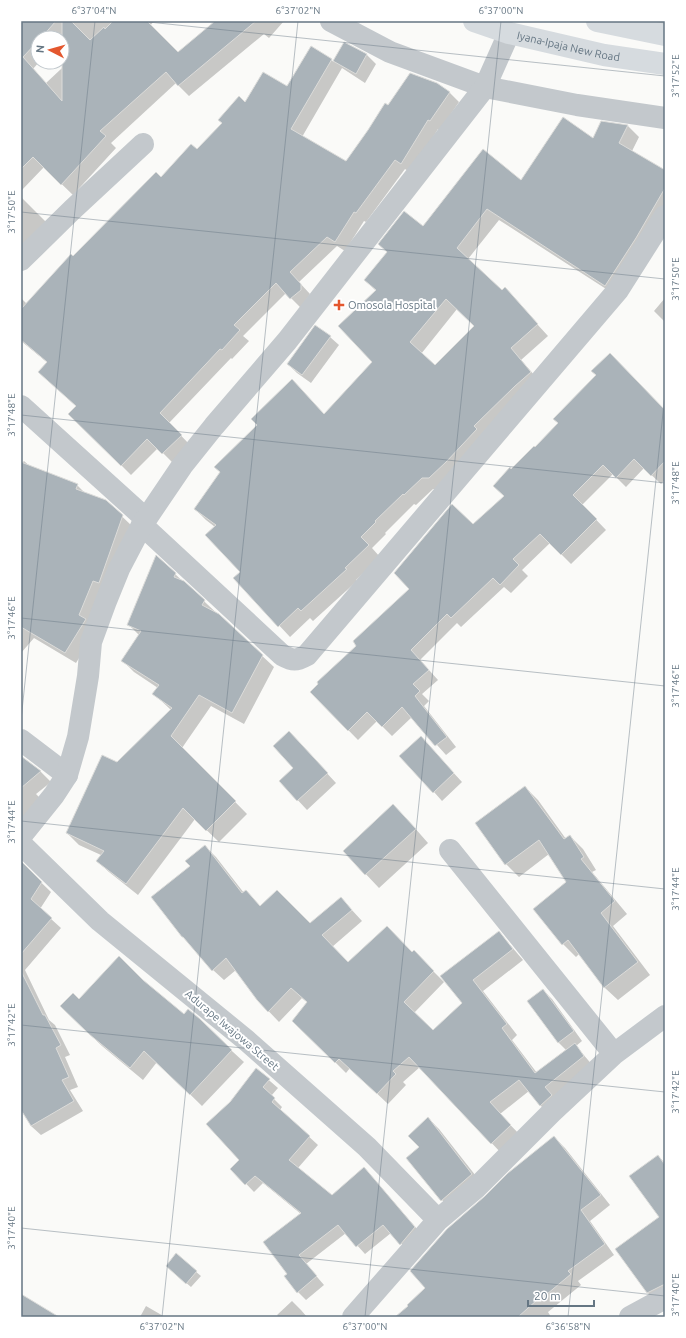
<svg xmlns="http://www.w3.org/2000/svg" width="686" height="1338" font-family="Ubuntu,sans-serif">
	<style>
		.shadow { fill: #0003; fill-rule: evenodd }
		.building { fill: #aab3b9; stroke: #dcdcda; fill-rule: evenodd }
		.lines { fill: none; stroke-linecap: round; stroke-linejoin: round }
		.minor { stroke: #c3c8cc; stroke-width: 22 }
		.tertiary { stroke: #c3c8cc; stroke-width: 22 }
		.primary { stroke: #d6dbdf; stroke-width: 22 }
		.ticks { fill: none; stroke: #657683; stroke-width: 1; stroke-opacity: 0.45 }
		.poi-dot { fill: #e4572e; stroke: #fff; stroke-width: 1.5 }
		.labels { text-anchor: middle; stroke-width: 4; stroke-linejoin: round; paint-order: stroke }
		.street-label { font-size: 11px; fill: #657683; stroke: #fff }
		.poi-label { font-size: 11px; fill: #657683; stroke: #fff; text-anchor: start }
		.neatline { fill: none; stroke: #657683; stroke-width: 1.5 }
		.ticks-label { font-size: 10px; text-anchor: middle; fill: #657683 }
	</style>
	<rect width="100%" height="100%" fill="#fafaf8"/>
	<!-- shadow -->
	<path class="shadow" d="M 21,21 L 154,21 L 150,26 L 178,53 L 216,21 L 284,21 L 269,38 L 264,34 L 189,96 L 176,83 L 111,143 L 116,148 L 73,195 L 44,167 L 21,191 ZM 38,38 L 62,38 L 62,43 L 75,56 L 46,83 L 33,69 L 39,62 L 38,62 Z
		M 648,21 L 665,21 L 665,26 Z
		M 345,43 L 367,55 L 376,64 L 365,83 L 342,68 L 302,137 L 346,163 L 388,106 L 436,83 L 450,93 L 459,102 L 440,130 L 438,129 L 411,173 L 405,169 L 366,222 L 364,221 L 345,251 L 337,246 L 299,282 L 310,294 L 301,308 L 286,293 L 243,336 L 249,341 L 232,359 L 231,358 L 169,423 L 190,445 L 173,463 L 158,448 L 131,475 L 70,414 L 77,407 L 39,372 L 48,363 L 21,341 L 21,298 L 27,304 L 73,257 L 161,179 L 197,150 L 245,104 L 288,88 L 331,60 L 334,62 Z
		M 602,122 L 628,126 L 639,137 L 632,151 L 665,171 L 665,218 L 617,296 L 499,220 L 468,259 L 502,292 L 505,289 L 548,336 L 521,360 L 542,384 L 441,489 L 433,489 L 416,505 L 414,504 L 385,533 L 386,534 L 372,548 L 380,557 L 356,580 L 357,581 L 313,621 L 310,618 L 290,637 L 235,578 L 242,572 L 215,527 L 206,520 L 195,509 L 325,415 L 373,362 L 376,291 L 366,280 L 423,228 L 522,181 L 593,139 ZM 457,309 L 475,326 L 435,366 L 421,354 Z
		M 21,197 L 50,226 L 21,251 Z
		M 665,298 L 665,322 L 654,311 Z
		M 330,337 L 339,345 L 311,383 L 297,373 L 288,364 Z
		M 665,411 L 665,480 L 661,484 L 644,468 L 626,487 L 613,474 L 582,505 L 606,530 L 571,564 L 550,543 L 522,570 L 528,576 L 511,593 L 504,587 L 461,627 L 457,623 L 420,660 L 438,680 L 422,694 L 429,701 L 424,706 L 456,747 L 446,755 L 412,717 L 392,736 L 377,721 L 358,740 L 311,692 L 357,646 L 410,589 L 473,525 L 505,497 L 511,470 Z
		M 24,461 L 32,468 L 77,485 L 86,494 L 106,501 L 133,527 L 96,630 L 76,663 L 34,638 L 21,653 L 21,464 Z
		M 175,574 L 274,667 L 244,724 L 211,706 L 182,748 L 247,814 L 219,842 L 195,819 L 138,895 L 109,872 L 97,861 L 101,855 L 79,845 L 67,833 L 117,763 L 171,710 L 154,694 L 158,688 L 134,672 L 122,660 L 139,635 L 129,625 Z
		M 289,732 L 336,783 L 307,810 L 280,781 L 295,768 Z
		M 429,746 L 462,782 L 442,801 L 434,792 Z
		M 21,757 L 41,772 L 51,782 L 36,794 L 46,804 L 21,829 Z
		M 525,787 L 538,800 L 566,839 L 570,836 L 583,849 L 596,870 L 592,872 L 627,914 L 613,926 L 650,975 L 618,1000 L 605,988 L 579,954 L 576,957 L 563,944 L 534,909 L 567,882 L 549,854 L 519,877 L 506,864 Z
		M 406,818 L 428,843 L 379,888 L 344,851 Z
		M 205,846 L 216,857 L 244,893 L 246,891 L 261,907 L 310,925 L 351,909 L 362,921 L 332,947 L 348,963 L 412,953 L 414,952 L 444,982 L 414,1013 L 433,1031 L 463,1003 L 441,976 L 499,932 L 523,960 L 483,991 L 517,1035 L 512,1040 L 537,1073 L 567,1051 L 559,1043 L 528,1002 L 543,990 L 552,999 L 582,1041 L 576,1046 L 594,1067 L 551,1116 L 541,1106 L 529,1091 L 500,1114 L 521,1136 L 502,1154 L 420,1067 L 403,1082 L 406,1085 L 388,1104 L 350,1068 L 346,1073 L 294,1021 L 308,1003 L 302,998 L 279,1022 L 257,999 L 236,970 L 224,980 L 213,970 L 192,867 Z
		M 21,863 L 51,892 L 40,909 L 61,928 L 25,970 L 49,1020 L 55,1025 L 70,1055 L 65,1057 L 78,1087 L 70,1090 L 83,1111 L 41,1135 L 31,1126 L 23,1111 L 21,1112 Z
		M 143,981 L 184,1015 L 188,1011 L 244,1062 L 202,1106 L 157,1062 L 143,1080 L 102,1046 L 73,1018 L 79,1000 Z
		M 256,1069 L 278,1088 L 271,1096 L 282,1107 L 280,1110 L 318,1145 L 298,1168 L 332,1196 L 372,1177 L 423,1236 L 409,1252 L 391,1233 L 365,1254 L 346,1233 L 306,1264 L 324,1285 L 306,1300 L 298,1292 L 288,1274 L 301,1214 L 263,1183 L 254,1192 L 232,1169 L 241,1160 L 231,1103 Z
		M 428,1118 L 439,1129 L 483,1185 L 453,1211 L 442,1200 L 407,1159 L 421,1148 Z
		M 554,1137 L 565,1148 L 610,1205 L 590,1221 L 614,1255 L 578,1281 L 581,1285 L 548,1312 L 551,1317 L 396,1317 L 410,1306 L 427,1288 Z
		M 658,1156 L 665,1163 L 665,1300 L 658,1303 L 648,1293 L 616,1249 L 660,1217 Z
		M 176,1255 L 201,1276 L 191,1287 L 171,1270 Z
		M 292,1301 L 301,1310 L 307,1317 L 279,1317 L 277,1315 Z
		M 146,1306 L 165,1317 L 140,1317 Z"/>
	<!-- building -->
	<path class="building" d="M 21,21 L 56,21 L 41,38 L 38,38 L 38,41 L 23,57 L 62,101 L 62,21 L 71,21 L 90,40 L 104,27 L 105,29 L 113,21 L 147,21 L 178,52 L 215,21 L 256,21 L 178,86 L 166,72 L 100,131 L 106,136 L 61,185 L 33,157 L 21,169 Z
		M 344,42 L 367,54 L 356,74 L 333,61 Z
		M 311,46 L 332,59 L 291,129 L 346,161 L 368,130 L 385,103 L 388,105 L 410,73 L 437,83 L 450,92 L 430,121 L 428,120 L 401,164 L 395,160 L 356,213 L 354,212 L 335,242 L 327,237 L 290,272 L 301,284 L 301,290 L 290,299 L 276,283 L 234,325 L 240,330 L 222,350 L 220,349 L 160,413 L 182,435 L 162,454 L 147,439 L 121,466 L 68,414 L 76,406 L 38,372 L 47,362 L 21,340 L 21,309 L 71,254 L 73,256 L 156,172 L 161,177 L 191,144 L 197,149 L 222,123 L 218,120 L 239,96 L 245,102 L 263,72 L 287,86 Z
		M 563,117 L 593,138 L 601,121 L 628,125 L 619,143 L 665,170 L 665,188 L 636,238 L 605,286 L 487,209 L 457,248 L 502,290 L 505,287 L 538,324 L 511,348 L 531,372 L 515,386 L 474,426 L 477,429 L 446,462 L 429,478 L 422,478 L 404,495 L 403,494 L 375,521 L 376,522 L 361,537 L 369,545 L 345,568 L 347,569 L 301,611 L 298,608 L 278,627 L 233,578 L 240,572 L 205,535 L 216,525 L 194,509 L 220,472 L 214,467 L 257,425 L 251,419 L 292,379 L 324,414 L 372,362 L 338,326 L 376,290 L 364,280 L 387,252 L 378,244 L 404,211 L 423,226 L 483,149 L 521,180 ZM 446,299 L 474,326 L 435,365 L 410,342 Z
		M 315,325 L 331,336 L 302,375 L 287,364 Z
		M 610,353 L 665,410 L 665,461 L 651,476 L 634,459 L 616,478 L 603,465 L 573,495 L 597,519 L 561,555 L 540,534 L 513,559 L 519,565 L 500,585 L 493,578 L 451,618 L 447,614 L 411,650 L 429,670 L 413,684 L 420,691 L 415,696 L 447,737 L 435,746 L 402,707 L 382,727 L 367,712 L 348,731 L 310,692 L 318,684 L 317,682 L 356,646 L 353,641 L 409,589 L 394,573 L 452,504 L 473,524 L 504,496 L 493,486 L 510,467 L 511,469 L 534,446 L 535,447 L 558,423 L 553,419 L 596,375 L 591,371 Z
		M 21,462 L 78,484 L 76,489 L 106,500 L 123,515 L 99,583 L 93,581 L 79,615 L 86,619 L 65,653 L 21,627 Z
		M 156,555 L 176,573 L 174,577 L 184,581 L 205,600 L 202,605 L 219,614 L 263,655 L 232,713 L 199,695 L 171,736 L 236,801 L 206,831 L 183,808 L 126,884 L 96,861 L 104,851 L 66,833 L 102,755 L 117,762 L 172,708 L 152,694 L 159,685 L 121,661 L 141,631 L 127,625 Z
		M 289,731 L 328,773 L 297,801 L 279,781 L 293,768 L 273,746 Z
		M 421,736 L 454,773 L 433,793 L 399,756 Z
		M 21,756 L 41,771 L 21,788 Z
		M 525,786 L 564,839 L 570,835 L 584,857 L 581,859 L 615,901 L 601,913 L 638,962 L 604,988 L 568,940 L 562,945 L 533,909 L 566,882 L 539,840 L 505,865 L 475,823 Z
		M 393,804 L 416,829 L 365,875 L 343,851 Z
		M 205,845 L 242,893 L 246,890 L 260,906 L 277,890 L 310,923 L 341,897 L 352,910 L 322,935 L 348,962 L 387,926 L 412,952 L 414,950 L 434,971 L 404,1002 L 433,1030 L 462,1003 L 440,976 L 499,931 L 513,949 L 473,980 L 507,1024 L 502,1028 L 535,1073 L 575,1043 L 584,1056 L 545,1087 L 552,1095 L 540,1106 L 519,1080 L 490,1102 L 511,1125 L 491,1144 L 409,1057 L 393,1071 L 396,1074 L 377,1094 L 339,1059 L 335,1063 L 292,1021 L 307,1002 L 291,988 L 268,1012 L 257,1000 L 226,958 L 212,971 L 183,937 L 182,937 L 151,897 L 190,866 L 185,861 Z
		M 21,861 L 42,882 L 31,899 L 52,918 L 21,954 Z
		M 119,956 L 143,980 L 184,1014 L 188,1009 L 200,1019 L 232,1050 L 190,1095 L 144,1051 L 130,1068 L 89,1034 L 60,1006 L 73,993 L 79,999 Z
		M 21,971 L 43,1015 L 45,1015 L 61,1045 L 56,1048 L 69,1077 L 62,1080 L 74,1101 L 31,1126 L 21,1110 Z
		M 543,989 L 574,1031 L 558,1043 L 527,1001 Z
		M 256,1068 L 270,1079 L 263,1087 L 275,1098 L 272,1102 L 310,1136 L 289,1160 L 332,1195 L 364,1167 L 415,1227 L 400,1245 L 383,1225 L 356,1247 L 338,1225 L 299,1255 L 317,1276 L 297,1293 L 284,1276 L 287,1274 L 263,1242 L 301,1213 L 255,1176 L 245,1185 L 230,1169 L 239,1160 L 206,1124 L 230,1102 Z
		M 428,1117 L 472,1174 L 441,1201 L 406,1158 L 419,1147 L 408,1136 Z
		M 554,1136 L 601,1195 L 581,1210 L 605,1244 L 568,1271 L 571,1274 L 547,1294 L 546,1292 L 518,1317 L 395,1317 L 408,1306 L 407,1305 L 425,1288 L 410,1271 L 447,1229 L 485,1196 L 508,1173 Z
		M 658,1155 L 665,1165 L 665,1284 L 647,1293 L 615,1249 L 659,1217 L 629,1176 Z
		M 176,1253 L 197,1271 L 186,1284 L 166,1266 Z
		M 21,1294 L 59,1317 L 21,1317 Z"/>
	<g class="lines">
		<!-- minor -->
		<path class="minor" d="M 331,21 L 390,52 L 485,87 L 577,105 L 665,118
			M 21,260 L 72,210 L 143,144
			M 21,406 L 146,519
			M 142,525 L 282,655 C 293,661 296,661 307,655 L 618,290 L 665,216
			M 21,740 L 67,775
			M 21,844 L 100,921 L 246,1040 L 367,1147 L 438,1220
			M 450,850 L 614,1054
			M 353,1317 L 438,1220 L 477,1187 L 552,1112 L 614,1054 L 665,1016
			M 630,1317 L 665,1298"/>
		<!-- tertiary -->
		<path class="tertiary" d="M 21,836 L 54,795 L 67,775 L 78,737 L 88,676 L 91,642 L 106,601 L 119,569 L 142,525 L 182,466 L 214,426 L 287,341 L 485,87 L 509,33"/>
		<!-- primary -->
		<g class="primary">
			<path id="s1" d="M 474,21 L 509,33 L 604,55 L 665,64"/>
			<path d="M 597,21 L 665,35"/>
		</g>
	</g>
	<!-- ticks -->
	<path class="ticks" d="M 139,21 L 665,76M 21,212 L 665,279M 21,415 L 665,483M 21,618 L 665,686M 21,720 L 95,21M 21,821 L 665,889M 21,1025 L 665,1092M 21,1228 L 665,1296M 162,1317 L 298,21M 365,1317 L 501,21M 568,1317 L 665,394"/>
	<!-- markers -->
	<path class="poi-dot" d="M337 299h4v4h4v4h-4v4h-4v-4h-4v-4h4z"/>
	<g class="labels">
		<!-- street labels -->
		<g class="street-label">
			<text dy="4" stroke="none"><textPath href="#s1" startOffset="98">Iyana-Ipaja New Road</textPath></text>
			<text transform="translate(232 1030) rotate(40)" y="4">Adurape Iwajowa Street</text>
		</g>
		<!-- poi labels -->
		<g class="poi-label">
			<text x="348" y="309">Omosola Hospital</text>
		</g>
	</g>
	<!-- border -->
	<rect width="686" height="1338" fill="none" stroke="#ffffff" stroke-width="44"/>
	<!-- north arrow -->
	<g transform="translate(50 50) rotate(276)"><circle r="19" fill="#ffffff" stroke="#c1c8cd"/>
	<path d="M0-3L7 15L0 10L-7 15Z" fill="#e4572e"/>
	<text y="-6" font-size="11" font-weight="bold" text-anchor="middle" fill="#657683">N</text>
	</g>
	<!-- scale -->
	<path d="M528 1300v6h66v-6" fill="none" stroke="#657683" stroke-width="2"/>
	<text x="534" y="1300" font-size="12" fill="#657683" stroke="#ffffff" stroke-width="3" paint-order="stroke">20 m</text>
	<rect x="22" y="22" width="642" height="1294" class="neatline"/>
	<g class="ticks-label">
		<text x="94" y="14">6°37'04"N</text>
		<text x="298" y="14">6°37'02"N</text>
		<text x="501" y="14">6°37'00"N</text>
		<text transform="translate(675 76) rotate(-90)" y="4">3°17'52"E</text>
		<text transform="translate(11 212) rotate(-90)" y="4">3°17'50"E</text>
		<text transform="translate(675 279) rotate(-90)" y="4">3°17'50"E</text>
		<text transform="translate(11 415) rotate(-90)" y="4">3°17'48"E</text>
		<text transform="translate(675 483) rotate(-90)" y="4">3°17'48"E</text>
		<text transform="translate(11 618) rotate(-90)" y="4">3°17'46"E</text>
		<text transform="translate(675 686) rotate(-90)" y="4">3°17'46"E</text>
		<text transform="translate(11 822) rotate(-90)" y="4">3°17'44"E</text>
		<text transform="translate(675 889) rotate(-90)" y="4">3°17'44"E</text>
		<text transform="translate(11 1025) rotate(-90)" y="4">3°17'42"E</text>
		<text transform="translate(675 1092) rotate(-90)" y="4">3°17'42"E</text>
		<text transform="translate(11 1228) rotate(-90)" y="4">3°17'40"E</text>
		<text transform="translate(675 1295) rotate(-90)" y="4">3°17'40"E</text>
		<text x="162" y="1330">6°37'02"N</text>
		<text x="365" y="1330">6°37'00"N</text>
		<text x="568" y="1330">6°36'58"N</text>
	</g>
</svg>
